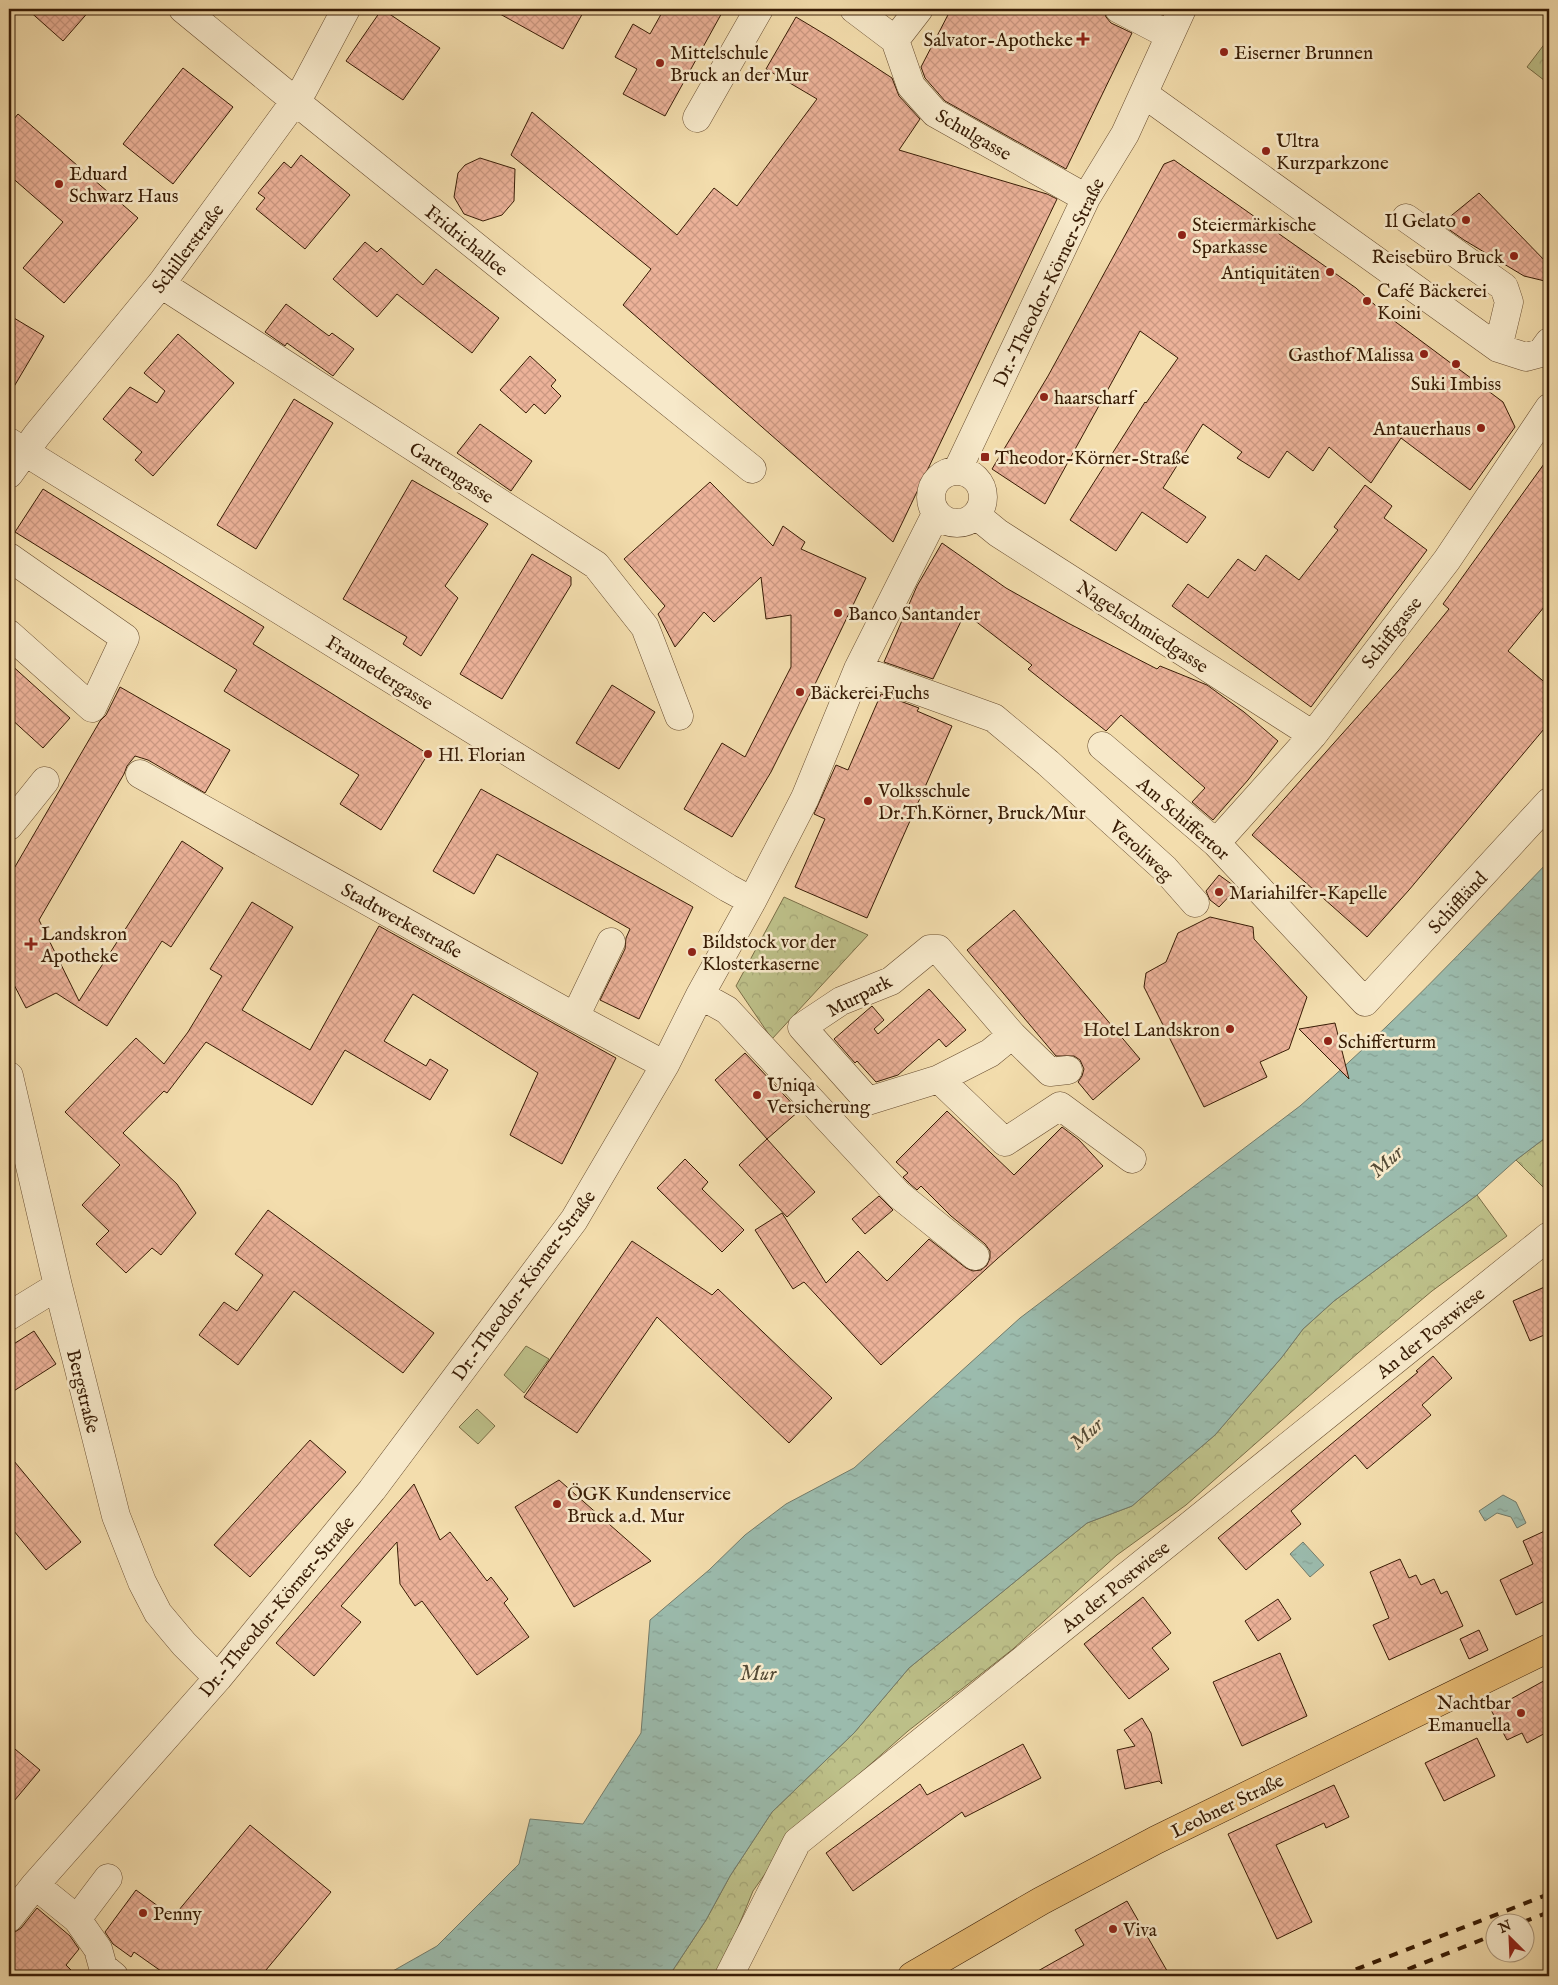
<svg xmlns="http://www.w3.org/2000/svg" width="1558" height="1985" font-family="'IM FELL English',serif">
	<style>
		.green { fill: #bdc089; stroke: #7a6e47 }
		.forest { fill: url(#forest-crowns); stroke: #7a6e47 }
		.water { fill: url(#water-ripples); stroke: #737b6a }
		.building { fill: url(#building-cross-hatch); stroke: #381c05 }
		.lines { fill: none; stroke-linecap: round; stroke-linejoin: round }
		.minor-casing { stroke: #674c2f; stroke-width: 29 }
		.major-casing { stroke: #381c05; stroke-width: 29 }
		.minor { stroke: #f7e9ca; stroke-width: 28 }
		.major { stroke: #eabe76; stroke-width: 28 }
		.rail { stroke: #381c05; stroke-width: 4; stroke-dasharray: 9 9; stroke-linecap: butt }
		.poi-dot { fill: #8f2418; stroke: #f7e9ca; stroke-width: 2 }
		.labels { text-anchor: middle; stroke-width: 5; stroke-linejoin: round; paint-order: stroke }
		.poi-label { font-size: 19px; fill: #381c05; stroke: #f7e9ca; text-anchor: start }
		.street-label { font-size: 19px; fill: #381c05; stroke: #f7e9ca }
		.water-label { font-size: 20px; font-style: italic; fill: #564c37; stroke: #f7e9ca }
	</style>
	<defs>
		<pattern id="forest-crowns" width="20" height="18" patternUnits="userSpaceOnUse" patternTransform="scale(1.25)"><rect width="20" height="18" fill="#bdc089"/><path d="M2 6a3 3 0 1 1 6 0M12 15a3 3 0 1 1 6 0" fill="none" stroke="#a3a475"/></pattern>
		<pattern id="water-ripples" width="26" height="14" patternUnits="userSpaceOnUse" patternTransform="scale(1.25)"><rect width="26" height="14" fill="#9bbbad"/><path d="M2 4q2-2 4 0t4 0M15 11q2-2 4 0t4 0" fill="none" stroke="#86a093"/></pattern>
		<pattern id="building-cross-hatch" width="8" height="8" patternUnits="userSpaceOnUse" patternTransform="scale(1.25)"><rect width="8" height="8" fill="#ecb299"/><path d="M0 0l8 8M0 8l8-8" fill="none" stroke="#cb9882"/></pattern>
	</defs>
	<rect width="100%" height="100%" fill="#f3ddad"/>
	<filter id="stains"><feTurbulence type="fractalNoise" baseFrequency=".004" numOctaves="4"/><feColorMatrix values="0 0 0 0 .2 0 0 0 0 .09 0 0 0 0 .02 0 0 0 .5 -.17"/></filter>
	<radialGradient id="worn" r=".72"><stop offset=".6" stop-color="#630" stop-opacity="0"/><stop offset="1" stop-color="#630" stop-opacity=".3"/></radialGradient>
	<!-- green -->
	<path class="green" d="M 526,1346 L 549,1359 L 524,1393 L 504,1375 Z
		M 477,1409 L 495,1426 L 478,1444 L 459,1427 Z"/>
	<!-- forest -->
	<path class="forest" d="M 1546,42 L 1549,44 L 1549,84 L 1527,67 Z
		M 784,897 L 868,935 L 772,1039 L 736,986 Z
		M 1549,1135 L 1549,1193 L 1516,1160 Z
		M 1477,1195 L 1507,1236 L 1432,1291 L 1358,1353 L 1186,1505 L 1117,1555 L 1013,1649 L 908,1731 L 796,1830 L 753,1891 L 718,1976 L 669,1976 L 706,1920 L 730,1876 L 772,1812 L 854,1733 L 909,1668 L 1087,1523 L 1132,1506 L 1215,1435 L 1282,1357 L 1303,1329 L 1334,1301 Z"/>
	<!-- water -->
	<path class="water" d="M 1549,861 L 1549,1135 L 1516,1160 L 1477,1195 L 1334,1301 L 1303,1329 L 1282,1357 L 1215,1435 L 1132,1506 L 1087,1523 L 909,1668 L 854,1733 L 772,1812 L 730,1876 L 706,1920 L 669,1976 L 384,1976 L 437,1946 L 519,1864 L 530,1819 L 583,1824 L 641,1733 L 650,1620 L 709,1570 L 745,1535 L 786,1504 L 854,1468 L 1020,1318 L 1300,1106 C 1388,1030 1468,945 1549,861 Z
		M 1503,1495 L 1516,1502 L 1526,1523 L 1517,1528 L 1511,1517 L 1497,1513 L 1485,1521 L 1479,1511 Z
		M 1303,1542 L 1324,1565 L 1310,1577 L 1290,1554 Z"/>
	<!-- building -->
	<path class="building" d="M 27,9 L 91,9 L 63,41 Z
		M 382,9 L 440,48 L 403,100 L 346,61 Z
		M 491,9 L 585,9 L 563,49 Z
		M 664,9 L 724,9 L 665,116 L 623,94 L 637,69 L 615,57 L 633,24 L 650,34 Z
		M 951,9 L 1104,9 L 1106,17 L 1111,23 L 1132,33 L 1066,169 L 945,101 L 925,78 L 921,67 Z
		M 796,17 L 831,38 L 892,78 L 899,96 L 920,119 L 899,150 L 1047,194 L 1057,199 L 893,542 L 623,305 L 651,269 L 511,155 L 532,112 L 677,235 L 714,188 L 737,206 L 817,99 L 766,69 Z
		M 183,68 L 233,107 L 173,184 L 123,144 Z
		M 18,114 L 138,218 L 64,303 L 23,268 L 63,222 L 9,175 L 9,125 Z
		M 301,155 L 350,195 L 305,249 L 256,209 L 265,198 L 258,193 L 284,162 L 291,168 Z
		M 480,158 L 515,169 L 514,201 L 502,215 L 483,221 L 464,214 L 454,197 L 458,173 L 465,165 Z
		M 1174,160 L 1356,288 L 1385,314 L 1503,402 L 1515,427 L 1470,490 L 1401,438 L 1371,483 L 1329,447 L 1313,471 L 1287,451 L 1269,478 L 1237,458 L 1242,452 L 1203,424 L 1163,488 L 1206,517 L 1187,543 L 1142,512 L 1116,551 L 1070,520 L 1145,402 L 1146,403 L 1178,358 L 1140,331 L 1045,504 L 992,469 L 1048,376 L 1164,164 Z
		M 1479,193 L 1549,265 L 1549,282 L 1524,276 L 1464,240 L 1441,224 Z
		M 365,242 L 377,252 L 381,248 L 423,285 L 436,269 L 499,318 L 472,353 L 397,294 L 377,317 L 333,279 Z
		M 286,304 L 329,336 L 332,333 L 354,349 L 333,376 L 287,343 L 285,346 L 265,332 Z
		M 9,315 L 44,336 L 9,395 Z
		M 178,334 L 234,383 L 153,476 L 135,460 L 142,452 L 103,419 L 130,387 L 157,403 L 165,391 L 144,373 Z
		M 530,356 L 556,380 L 551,386 L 561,396 L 545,414 L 534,404 L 526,413 L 500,390 Z
		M 294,399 L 333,423 L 256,549 L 217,525 Z
		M 480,424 L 532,461 L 511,491 L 457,453 Z
		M 1549,457 L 1549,601 L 1508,651 L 1549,686 L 1549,723 L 1409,890 L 1367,937 L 1252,835 L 1399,670 L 1449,609 L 1443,604 Z
		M 412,480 L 488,524 L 445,586 L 458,598 L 421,656 L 403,644 L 407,637 L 343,599 Z
		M 710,482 L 773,546 L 783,526 L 805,542 L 801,549 L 866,578 L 817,680 L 771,772 L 732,837 L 684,809 L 722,743 L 745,757 L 791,667 L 791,615 L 766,619 L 761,577 L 714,622 L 704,612 L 675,647 L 658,614 L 665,606 L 624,559 Z
		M 1365,485 L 1392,506 L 1384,518 L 1427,550 L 1311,707 L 1172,606 L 1188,584 L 1208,598 L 1238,559 L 1255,571 L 1266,555 L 1299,580 L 1338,530 L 1334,527 Z
		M 43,489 L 264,627 L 253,644 L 428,754 L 381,830 L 340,804 L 359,775 L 224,691 L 237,670 L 15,532 Z
		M 942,543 L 1006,588 L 1068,623 L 1157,669 L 1160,666 L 1207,685 L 1244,712 L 1278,741 L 1248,780 L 1213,820 L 1192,802 L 1205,788 L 1121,715 L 1106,731 L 1028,669 L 1032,665 L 965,613 L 933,679 L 884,662 L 917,586 Z
		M 532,554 L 571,577 L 571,585 L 502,699 L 460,674 Z
		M 9,663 L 70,718 L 43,748 L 9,717 Z
		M 612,685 L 655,712 L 619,769 L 576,743 Z
		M 120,687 L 230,750 L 205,793 L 148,760 L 135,756 L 127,766 L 124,774 L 39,920 L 79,1001 L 182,841 L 223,868 L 171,947 L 162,941 L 107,1026 L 56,993 L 26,1008 L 9,975 L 9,877 L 100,721 L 106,715 Z
		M 881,694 L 919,708 L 917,711 L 952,726 L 867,918 L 795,887 L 825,819 L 814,814 L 836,765 L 848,770 Z
		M 481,789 L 693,907 L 639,1019 L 600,1000 L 625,949 L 626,938 L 630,929 L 497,854 L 474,894 L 433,871 Z
		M 1219,875 L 1237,888 L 1219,907 L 1210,900 L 1206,891 Z
		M 252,902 L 293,927 L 242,1010 L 310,1050 L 379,926 L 616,1058 L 562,1164 L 510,1135 L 538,1073 L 413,994 L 384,1041 L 426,1066 L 430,1059 L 448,1070 L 430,1100 L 345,1050 L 312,1105 L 206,1042 L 167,1093 L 164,1091 L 123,1133 L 177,1184 L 196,1213 L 161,1255 L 152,1248 L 126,1273 L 96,1244 L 109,1231 L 82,1205 L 120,1165 L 65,1112 L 136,1038 L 164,1064 L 188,1032 L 222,976 L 210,969 Z
		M 1014,910 L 1140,1059 L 1093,1100 L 1078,1082 L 1082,1076 L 1084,1069 L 1080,1060 L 1074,1056 L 1056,1056 L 967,950 Z
		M 1210,917 L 1253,927 L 1254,939 L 1307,997 L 1289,1049 L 1260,1062 L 1267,1077 L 1204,1107 L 1144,987 L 1146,973 L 1166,962 L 1178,933 Z
		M 929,989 L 966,1030 L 946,1047 L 939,1039 L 898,1075 L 876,1082 L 857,1061 L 855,1063 L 834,1039 L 872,1006 L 884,1020 L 874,1029 L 878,1034 Z
		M 1335,1023 L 1349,1079 L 1299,1029 Z
		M 745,1053 L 799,1111 L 767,1139 L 715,1080 Z
		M 947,1111 L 1014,1175 L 1062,1127 L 1079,1140 L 1103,1166 L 997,1259 L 881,1365 L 804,1282 L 793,1289 L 755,1230 L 782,1213 L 826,1283 L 858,1251 L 887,1281 L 929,1239 L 966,1268 L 973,1271 L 981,1270 L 987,1265 L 990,1258 L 990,1251 L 985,1244 L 951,1216 L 921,1186 L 917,1190 L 910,1184 L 903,1177 L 908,1173 L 896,1162 Z
		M 767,1139 L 815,1192 L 787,1217 L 739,1165 Z
		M 685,1159 L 708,1182 L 702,1189 L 744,1230 L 722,1252 L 657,1188 Z
		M 879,1196 L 893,1210 L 865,1234 L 852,1219 Z
		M 268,1210 L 434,1333 L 403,1373 L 294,1291 L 238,1365 L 199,1335 L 224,1302 L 237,1311 L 263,1275 L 235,1254 Z
		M 632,1241 L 712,1295 L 718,1289 L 832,1398 L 789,1443 L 657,1317 L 577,1433 L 524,1397 Z
		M 1549,1285 L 1549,1333 L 1530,1341 L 1513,1301 Z
		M 34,1331 L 56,1364 L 9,1394 L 9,1347 Z
		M 1433,1356 L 1452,1378 L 1422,1405 L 1431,1415 L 1367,1469 L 1355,1455 L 1291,1511 L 1301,1524 L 1246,1570 L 1218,1538 L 1418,1372 L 1416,1371 Z
		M 310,1440 L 346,1472 L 250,1577 L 214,1545 Z
		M 9,1455 L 81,1542 L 46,1570 L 9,1525 Z
		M 559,1480 L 651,1561 L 574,1607 L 515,1507 Z
		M 414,1484 L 440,1540 L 450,1532 L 487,1581 L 491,1577 L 508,1599 L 504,1603 L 529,1637 L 477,1675 L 422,1601 L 415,1606 L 400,1584 L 397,1542 L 341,1606 L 361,1622 L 314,1676 L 276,1643 Z
		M 1549,1529 L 1549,1599 L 1516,1615 L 1500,1580 L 1533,1564 L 1523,1541 Z
		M 1400,1559 L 1409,1578 L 1416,1575 L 1421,1585 L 1434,1579 L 1441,1594 L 1447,1591 L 1463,1626 L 1389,1660 L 1373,1625 L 1389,1618 L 1370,1572 Z
		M 1143,1597 L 1171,1633 L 1152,1648 L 1169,1669 L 1129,1699 L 1084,1644 Z
		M 1278,1599 L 1291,1619 L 1258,1641 L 1245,1621 Z
		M 1479,1630 L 1488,1650 L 1469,1659 L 1460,1639 Z
		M 1280,1653 L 1307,1716 L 1242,1746 L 1213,1682 Z
		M 1549,1678 L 1549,1731 L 1527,1743 L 1522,1733 L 1507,1740 L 1491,1710 Z
		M 1142,1718 L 1151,1733 L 1162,1784 L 1159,1781 L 1125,1789 L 1117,1750 L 1135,1746 L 1124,1730 Z
		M 1477,1738 L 1495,1776 L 1444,1801 L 1425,1763 Z
		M 9,1744 L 40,1770 L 9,1807 Z
		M 1023,1744 L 1041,1778 L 965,1817 L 962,1812 L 853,1891 L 826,1853 L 920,1784 L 927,1795 Z
		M 1334,1785 L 1349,1817 L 1326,1828 L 1324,1823 L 1276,1845 L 1312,1922 L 1277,1939 L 1228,1834 Z
		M 250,1825 L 331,1892 L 261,1976 L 168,1976 L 134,1952 L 131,1957 L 113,1944 L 105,1932 L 136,1890 L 173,1917 Z
		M 1127,1901 L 1170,1976 L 1029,1976 L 1084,1945 L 1075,1930 Z
		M 37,1908 L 70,1936 L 79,1949 L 66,1965 L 77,1976 L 9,1976 L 9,1936 L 21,1928 Z"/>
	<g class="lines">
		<!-- minor casing -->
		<g class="minor-casing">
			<path id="minor" d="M 183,9 L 295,101 L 752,469
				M 854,9 L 895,40 L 919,9
				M 1119,9 L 1169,35
				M 895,40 L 911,86 L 935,113 L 1086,198
				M 1144,94 L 1498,348 L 1526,357 L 1541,353 L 1549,342
				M 697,118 L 759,9
				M 1406,218 L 1504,287 L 1509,302 L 1498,348
				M 161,284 L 596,565 L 645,627 L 679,716
				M 9,442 L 728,888 L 752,901
				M 957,471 L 1086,198 L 1125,134 L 1182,9
				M931 497a26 26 0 1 1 52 0a26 26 0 1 1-52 0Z
				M 9,474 L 37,435 L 161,284 L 303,90 L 346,9
				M 976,515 L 998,533 L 1313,735
				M 9,557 L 125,638 L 92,708 L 9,634
				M 858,669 L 994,718 L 1048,763 L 1165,869 L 1195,903
				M 1102,746 L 1216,843 L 1365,1002 L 1549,802
				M 140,774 L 575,1017 L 665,1065
				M 9,826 L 45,781
				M 1216,843 L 1313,735 L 1447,560 L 1549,408
				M 700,995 L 727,1010 L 899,1195 L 975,1256
				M 575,1017 L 611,942
				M 1068,1070 L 1050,1072 L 1012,1035 L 990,1053 L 939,1079 L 1005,1142 L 1060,1106 L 1132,1159
				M 9,1076 L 58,1286 L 116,1516 L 142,1582 L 158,1613 L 184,1644 L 218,1678
				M 939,1079 L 868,1101 L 802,1027 L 841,1001 L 891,981 L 930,949 L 938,949 L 1012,1035
				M 9,1316 L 58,1286
				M 35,1885 L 77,1919 L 98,1949 L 103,1967 L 114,1976
				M 9,1918 L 35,1885 L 218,1678 L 372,1490 L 574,1220 L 665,1065 L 700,995 L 752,901 L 805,798 L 858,669 L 936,514
				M 77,1919 L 108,1878
				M 729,1976 L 797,1842 L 1549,1236"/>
		</g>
		<!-- major casing -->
		<g class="major-casing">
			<path id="major" d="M 912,1976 L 1041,1901 L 1156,1840 L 1549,1648"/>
		</g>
		<!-- minor -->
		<use href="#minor" class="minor"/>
		<!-- major -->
		<use href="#major" class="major"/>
		<!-- rail -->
		<path class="rail" d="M 1523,1922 L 1549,1912
			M 1339,1976 L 1549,1894
			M 1391,1976 L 1496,1934"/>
	</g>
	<!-- markers -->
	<g class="poi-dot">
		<path d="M1080.5 31.5h5v5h5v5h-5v5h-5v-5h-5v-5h5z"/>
		<circle cx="1224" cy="52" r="5"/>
		<circle cx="660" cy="63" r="5"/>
		<circle cx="1266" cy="151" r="5"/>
		<circle cx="59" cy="184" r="5"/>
		<circle cx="1466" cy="220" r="5"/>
		<circle cx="1182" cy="235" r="5"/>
		<circle cx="1514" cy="256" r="5"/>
		<circle cx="1330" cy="272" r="5"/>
		<circle cx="1367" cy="301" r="5"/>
		<circle cx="1424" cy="354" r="5"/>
		<circle cx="1456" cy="364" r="5"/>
		<circle cx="1044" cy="397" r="5"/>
		<circle cx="1481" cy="428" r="5"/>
		<rect x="980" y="452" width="10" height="10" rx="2.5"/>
		<circle cx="838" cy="613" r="5"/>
		<circle cx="800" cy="692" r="5"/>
		<circle cx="428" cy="754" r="5"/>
		<circle cx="868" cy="801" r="5"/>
		<circle cx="1219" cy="892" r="5"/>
		<path d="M28.5 936.5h5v5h5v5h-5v5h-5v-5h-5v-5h5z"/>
		<circle cx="692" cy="952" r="5"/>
		<circle cx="1230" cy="1029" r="5"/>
		<circle cx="1328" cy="1041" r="5"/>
		<circle cx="757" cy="1095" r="5"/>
		<circle cx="557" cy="1504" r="5"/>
		<circle cx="1521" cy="1713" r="5"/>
		<circle cx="143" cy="1913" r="5"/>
		<circle cx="1113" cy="1929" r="5"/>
	</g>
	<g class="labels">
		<!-- poi labels -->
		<g class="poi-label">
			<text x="1073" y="46" text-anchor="end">Salvator-Apotheke</text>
			<text x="670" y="59">Mittelschule<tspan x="670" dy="22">Bruck an der Mur</tspan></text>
			<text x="1234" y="59">Eiserner Brunnen</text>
			<text x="1276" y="147">Ultra<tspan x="1276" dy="22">Kurzparkzone</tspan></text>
			<text x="69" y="180">Eduard<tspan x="69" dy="22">Schwarz Haus</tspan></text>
			<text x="1456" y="227" text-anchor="end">Il Gelato</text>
			<text x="1192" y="231">Steiermärkische<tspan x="1192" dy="22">Sparkasse</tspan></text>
			<text x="1504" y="263" text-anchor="end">Reisebüro Bruck</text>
			<text x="1320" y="279" text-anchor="end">Antiquitäten</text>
			<text x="1377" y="297">Café Bäckerei<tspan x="1377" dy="22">Koini</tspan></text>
			<text x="1414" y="361" text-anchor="end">Gasthof Malissa</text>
			<text x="1456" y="390" text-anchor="middle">Suki Imbiss</text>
			<text x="1054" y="404">haarscharf</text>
			<text x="1471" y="435" text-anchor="end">Antauerhaus</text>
			<text x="995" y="464">Theodor-Körner-Straße</text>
			<text x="848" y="620">Banco Santander</text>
			<text x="810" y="699">Bäckerei Fuchs</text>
			<text x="438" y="761">Hl. Florian</text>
			<text x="878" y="797">Volksschule<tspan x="878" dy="22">Dr.Th.Körner, Bruck/Mur</tspan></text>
			<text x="1229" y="899">Mariahilfer-Kapelle</text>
			<text x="41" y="940">Landskron<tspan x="41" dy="22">Apotheke</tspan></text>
			<text x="702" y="948">Bildstock vor der<tspan x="702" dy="22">Klosterkaserne</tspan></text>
			<text x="1220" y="1036" text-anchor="end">Hotel Landskron</text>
			<text x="1338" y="1048">Schifferturm</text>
			<text x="767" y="1091">Uniqa<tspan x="767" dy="22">Versicherung</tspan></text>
			<text x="567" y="1500">ÖGK Kundenservice<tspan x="567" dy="22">Bruck a.d. Mur</tspan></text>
			<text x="1511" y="1709" text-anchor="end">Nachtbar<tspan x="1511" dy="22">Emanuella</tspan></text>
			<text x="153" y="1920">Penny</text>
			<text x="1123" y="1936">Viva</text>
		</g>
		<!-- street labels -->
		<g class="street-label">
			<text transform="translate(974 134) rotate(30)" y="7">Schulgasse</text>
			<text transform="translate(467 240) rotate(39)" y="7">Fridrichallee</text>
			<text transform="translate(187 248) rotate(-53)" y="7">Schillerstraße</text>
			<text transform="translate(1048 282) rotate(-64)" y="7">Dr.-Theodor-Körner-Straße</text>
			<text transform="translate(452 472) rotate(33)" y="7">Gartengasse</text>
			<text transform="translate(1143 626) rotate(33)" y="7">Nagelschmiedgasse</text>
			<text transform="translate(1391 632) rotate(-52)" y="7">Schiffgasse</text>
			<text transform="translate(380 672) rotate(32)" y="7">Fraunedergasse</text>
			<text transform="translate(1184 818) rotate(41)" y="7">Am Schiffertor</text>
			<text transform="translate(1142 850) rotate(43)" y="7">Veroliweg</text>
			<text transform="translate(1457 902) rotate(-47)" y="7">Schiffländ</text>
			<text transform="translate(402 920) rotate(29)" y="7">Stadtwerkestraße</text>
			<text transform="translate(859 995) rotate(-27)" y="7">Murpark</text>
			<text transform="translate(523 1285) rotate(-54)" y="7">Dr.-Theodor-Körner-Straße</text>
			<text transform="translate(1430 1332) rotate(-39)" y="7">An der Postwiese</text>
			<text transform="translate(84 1391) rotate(76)" y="7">Bergstraße</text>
			<text transform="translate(1115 1586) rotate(-39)" y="7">An der Postwiese</text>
			<text transform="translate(276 1606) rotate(-50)" y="7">Dr.-Theodor-Körner-Straße</text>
			<text transform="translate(1227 1805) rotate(-26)" y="7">Leobner Straße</text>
		</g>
		<!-- water labels -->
		<g class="water-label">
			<text transform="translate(1386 1161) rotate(-42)" y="7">Mur</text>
			<text transform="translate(1086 1433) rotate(-42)" y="7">Mur</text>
			<text x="758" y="1680">Mur</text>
		</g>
	</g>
	<!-- margin -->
	<rect width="1558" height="1985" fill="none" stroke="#f3ddad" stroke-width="30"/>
	<rect x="10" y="10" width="1538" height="1965" fill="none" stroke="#381c05" stroke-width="2.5"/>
	<rect x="15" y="15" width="1528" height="1955" fill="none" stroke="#381c05"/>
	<!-- north arrow -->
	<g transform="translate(1510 1938) rotate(336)"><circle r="24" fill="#f7e9ca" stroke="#ab977b"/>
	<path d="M0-4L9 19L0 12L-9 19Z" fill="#8f2418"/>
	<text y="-8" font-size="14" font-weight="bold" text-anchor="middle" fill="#381c05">N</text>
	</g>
	<rect width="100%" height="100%" filter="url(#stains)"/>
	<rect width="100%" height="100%" fill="url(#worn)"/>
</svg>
